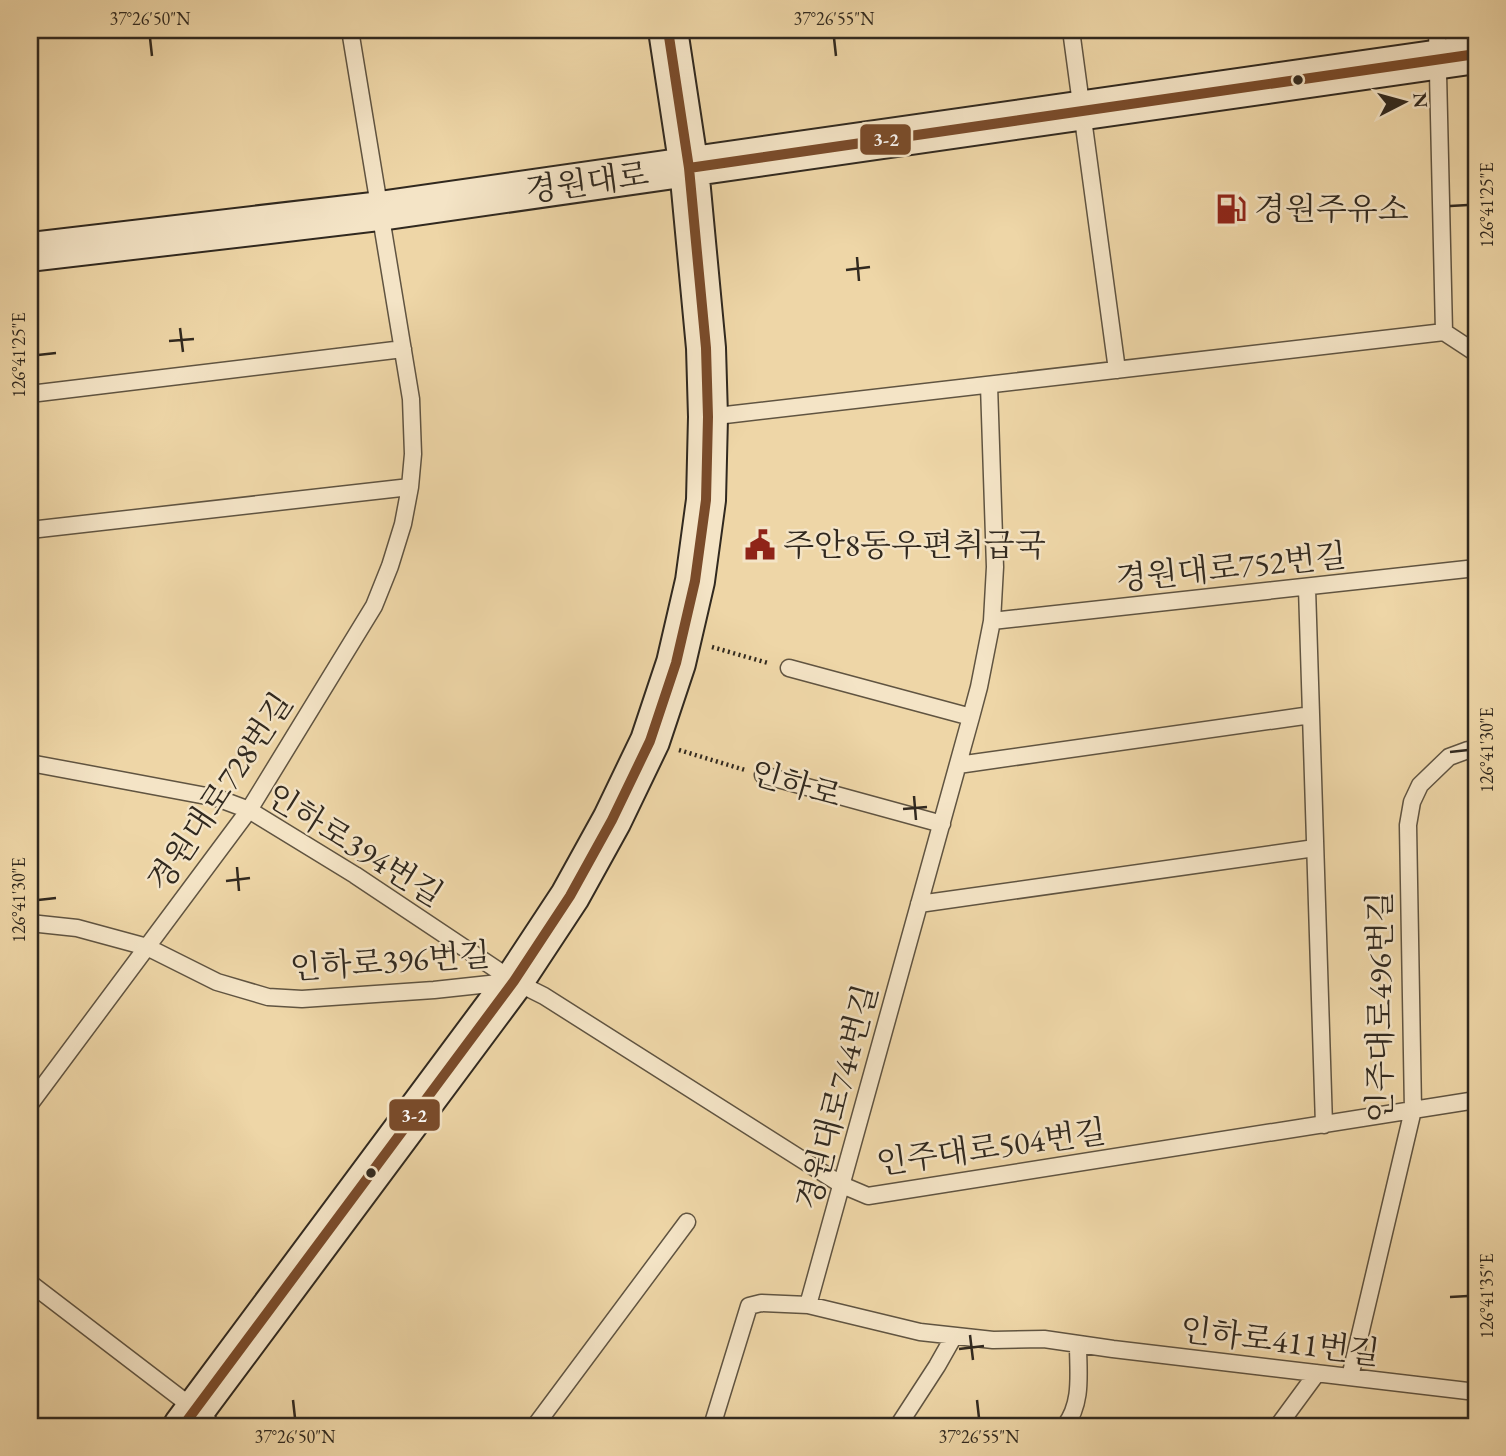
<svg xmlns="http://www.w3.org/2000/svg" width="1506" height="1456" font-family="'EB Garamond','Noto Serif KR',serif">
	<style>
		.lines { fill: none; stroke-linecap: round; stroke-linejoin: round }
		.lane-casing { stroke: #605441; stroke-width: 19 }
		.secondary-casing { stroke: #31291f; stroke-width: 42 }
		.path { stroke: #31291f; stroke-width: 4.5; stroke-dasharray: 2 3.5; stroke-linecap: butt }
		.lane { stroke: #f4e4c6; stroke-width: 16 }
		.secondary { stroke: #f4e4c6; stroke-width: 38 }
		.bus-1-casing { stroke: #f4e4c6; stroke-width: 16 }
		.bus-1 { stroke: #7a4b2a; stroke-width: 10 }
		.ticks { fill: none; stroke: #31291f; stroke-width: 2.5 }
		.bus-dot { fill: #31291f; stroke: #f4e4c6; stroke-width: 2.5 }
		.labels { text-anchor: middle; stroke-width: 5; stroke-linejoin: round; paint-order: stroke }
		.street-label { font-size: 32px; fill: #31291f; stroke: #f4e4c6 }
		.poi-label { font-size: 32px; fill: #31291f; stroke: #f4e4c6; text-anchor: start }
		.line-badge { stroke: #f4e4c6; stroke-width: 2.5 }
		.badge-label { font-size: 19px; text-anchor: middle; font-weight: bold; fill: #fff }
		.neatline { fill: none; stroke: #31291f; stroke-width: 2.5 }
		.ticks-label { font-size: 18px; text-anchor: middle; fill: #31291f }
	</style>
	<rect width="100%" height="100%" fill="#eed6a7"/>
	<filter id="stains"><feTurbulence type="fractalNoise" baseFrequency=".00286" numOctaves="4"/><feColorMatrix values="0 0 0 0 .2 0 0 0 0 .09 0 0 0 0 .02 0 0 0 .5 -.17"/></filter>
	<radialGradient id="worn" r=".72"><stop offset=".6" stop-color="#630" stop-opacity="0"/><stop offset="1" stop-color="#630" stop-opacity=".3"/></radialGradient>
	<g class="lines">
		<!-- lane casing -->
		<g class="lane-casing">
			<path id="lane" d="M 1071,30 L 1117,370
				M 1437,30 L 1444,332
				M 1444,332 L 1476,353
				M 30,394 L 403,349
				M 708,417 L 1444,332
				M 30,530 L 410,487
				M 1307,588 L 1324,1125
				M 992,621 L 1476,568
				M 789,668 L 971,717
				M 30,763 L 217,798 L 249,810 L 355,875 L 514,981 L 544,996 L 842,1185 L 868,1196 L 1476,1100
				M 958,765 L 1311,715
				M 763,775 L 942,824
				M 919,904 L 1315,848
				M 30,923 L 77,928 L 147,947 L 217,982 L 268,997 L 302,999 L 434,990 L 508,982
				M 30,1104 L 249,810 L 374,606 L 390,566 L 403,524 L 410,487 L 413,454 L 411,399 L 350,30
				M 30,1283 L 196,1410 L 213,1426
				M 808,1305 L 971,717 L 979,687 L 992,621 L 995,567 L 989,385
				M 1350,1377 L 1413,1110 L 1408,825 L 1412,802 L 1420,785 L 1449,757 L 1468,750 L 1476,750
				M 535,1426 L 687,1222
				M 712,1426 L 749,1306 L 761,1303 L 808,1305 L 920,1332 L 993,1340 L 1044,1339 L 1113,1349 L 1476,1392
				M 898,1426 L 937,1366 L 954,1336
				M 1065,1426 C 1083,1402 1078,1373 1078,1344
				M 1278,1426 L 1317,1373"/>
		</g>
		<!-- secondary casing -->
		<g class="secondary-casing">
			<path id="secondary" d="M 30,252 L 380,211 L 1476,54
				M 183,1426 L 514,981 L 570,896 L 612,820 L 650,741 L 676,663 L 695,581 L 706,500 L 708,417 L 706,348 L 689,168 L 668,30"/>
		</g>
		<!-- path -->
		<path class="path" d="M 712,647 L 768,663
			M 679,750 L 745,770"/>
		<!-- lane -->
		<use href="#lane" class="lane"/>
		<!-- secondary -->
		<use href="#secondary" class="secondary"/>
		<!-- bus-1 casing -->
		<g class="bus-1-casing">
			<path id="bus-1" d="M 689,168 L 1476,54
				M 183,1426 L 514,981 L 570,896 L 612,820 L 650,741 L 676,663 L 695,581 L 706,500 L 708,417 L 706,348 L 689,168 L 668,30"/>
		</g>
		<!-- bus-1 -->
		<use href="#bus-1" class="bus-1"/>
	</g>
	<!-- ticks -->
	<path class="ticks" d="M 150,38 L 152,56M 834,38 L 836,56M 1450,206 L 1468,205M 857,257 L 859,281M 846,270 L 870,267M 180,328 L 183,352M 169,341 L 194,339M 38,355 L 56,353M 1450,752 L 1468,750M 914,796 L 916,820M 903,809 L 927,807M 237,867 L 239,891M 226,881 L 250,878M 38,900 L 56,898M 1450,1297 L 1468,1296M 970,1335 L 973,1360M 959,1349 L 984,1346M 293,1400 L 295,1418M 977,1400 L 979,1418"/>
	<!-- icons -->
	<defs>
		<g id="fuel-bare" transform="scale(2.415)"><path d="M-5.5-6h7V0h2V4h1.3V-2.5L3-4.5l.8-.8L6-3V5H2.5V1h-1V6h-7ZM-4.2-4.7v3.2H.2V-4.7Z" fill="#8f2418" stroke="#f4e4c6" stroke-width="2.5" paint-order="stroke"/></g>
		<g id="civic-bare" transform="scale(2.415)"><path d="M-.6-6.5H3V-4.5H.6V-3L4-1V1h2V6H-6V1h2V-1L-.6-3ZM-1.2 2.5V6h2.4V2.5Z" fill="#8f2418" stroke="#f4e4c6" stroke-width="2.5" paint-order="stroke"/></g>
	</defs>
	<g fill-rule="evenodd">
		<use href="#fuel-bare" x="1231" y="209"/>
		<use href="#civic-bare" x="760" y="545"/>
	</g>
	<!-- markers -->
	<g class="bus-dot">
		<circle cx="1298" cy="80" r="6"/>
		<circle cx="371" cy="1173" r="6"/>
	</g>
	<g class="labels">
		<!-- street labels -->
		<g class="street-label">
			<text transform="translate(587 182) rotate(-8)" y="11">경원대로</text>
			<text transform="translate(1231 567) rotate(-6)" y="11">경원대로752번길</text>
			<text transform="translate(796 784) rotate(16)" y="11">인하로</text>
			<text transform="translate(220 792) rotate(-56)" y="11">경원대로728번길</text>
			<text transform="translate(355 845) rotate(32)" y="11">인하로394번길</text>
			<text transform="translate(390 961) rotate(-4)" y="11">인하로396번길</text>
			<text transform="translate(1380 1007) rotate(-90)" y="11">인주대로496번길</text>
			<text transform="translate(837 1097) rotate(-75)" y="11">경원대로744번길</text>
			<text transform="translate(991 1147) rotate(-8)" y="11">인주대로504번길</text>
			<text transform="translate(1280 1341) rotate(7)" y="11">인하로411번길</text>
		</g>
		<!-- poi labels -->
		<g class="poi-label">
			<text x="1254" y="220">경원주유소</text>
			<text x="783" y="556">주안8동우편취급국</text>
		</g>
	</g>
	<g class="line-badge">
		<rect x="859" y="123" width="53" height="33" rx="7" fill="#7a4b2a"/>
		<rect x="388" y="1098" width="53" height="34" rx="7" fill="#7a4b2a"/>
	</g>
	<g class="badge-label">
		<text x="886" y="146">3-2</text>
		<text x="414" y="1122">3-2</text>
	</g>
	<!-- margin -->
	<rect width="1506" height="1456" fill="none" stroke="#eed6a7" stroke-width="77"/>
	<!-- north arrow -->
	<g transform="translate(1404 102) rotate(84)" stroke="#f4e4c6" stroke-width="5" paint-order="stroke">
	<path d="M0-5L12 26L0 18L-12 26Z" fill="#31291f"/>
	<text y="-10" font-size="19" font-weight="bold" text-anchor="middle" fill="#31291f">N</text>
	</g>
	<rect x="38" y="38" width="1430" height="1380" class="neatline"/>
	<g class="ticks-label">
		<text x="150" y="25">37°26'50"N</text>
		<text x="834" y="25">37°26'55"N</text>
		<text transform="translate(1487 205) rotate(-90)" y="6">126°41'25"E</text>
		<text transform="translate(19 355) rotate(-90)" y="6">126°41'25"E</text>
		<text transform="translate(1487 750) rotate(-90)" y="6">126°41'30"E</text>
		<text transform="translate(19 900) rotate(-90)" y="6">126°41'30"E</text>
		<text transform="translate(1487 1296) rotate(-90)" y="6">126°41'35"E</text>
		<text x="295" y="1443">37°26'50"N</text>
		<text x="979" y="1443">37°26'55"N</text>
	</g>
	<rect width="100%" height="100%" filter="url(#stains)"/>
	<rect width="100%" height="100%" fill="url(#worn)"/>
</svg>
